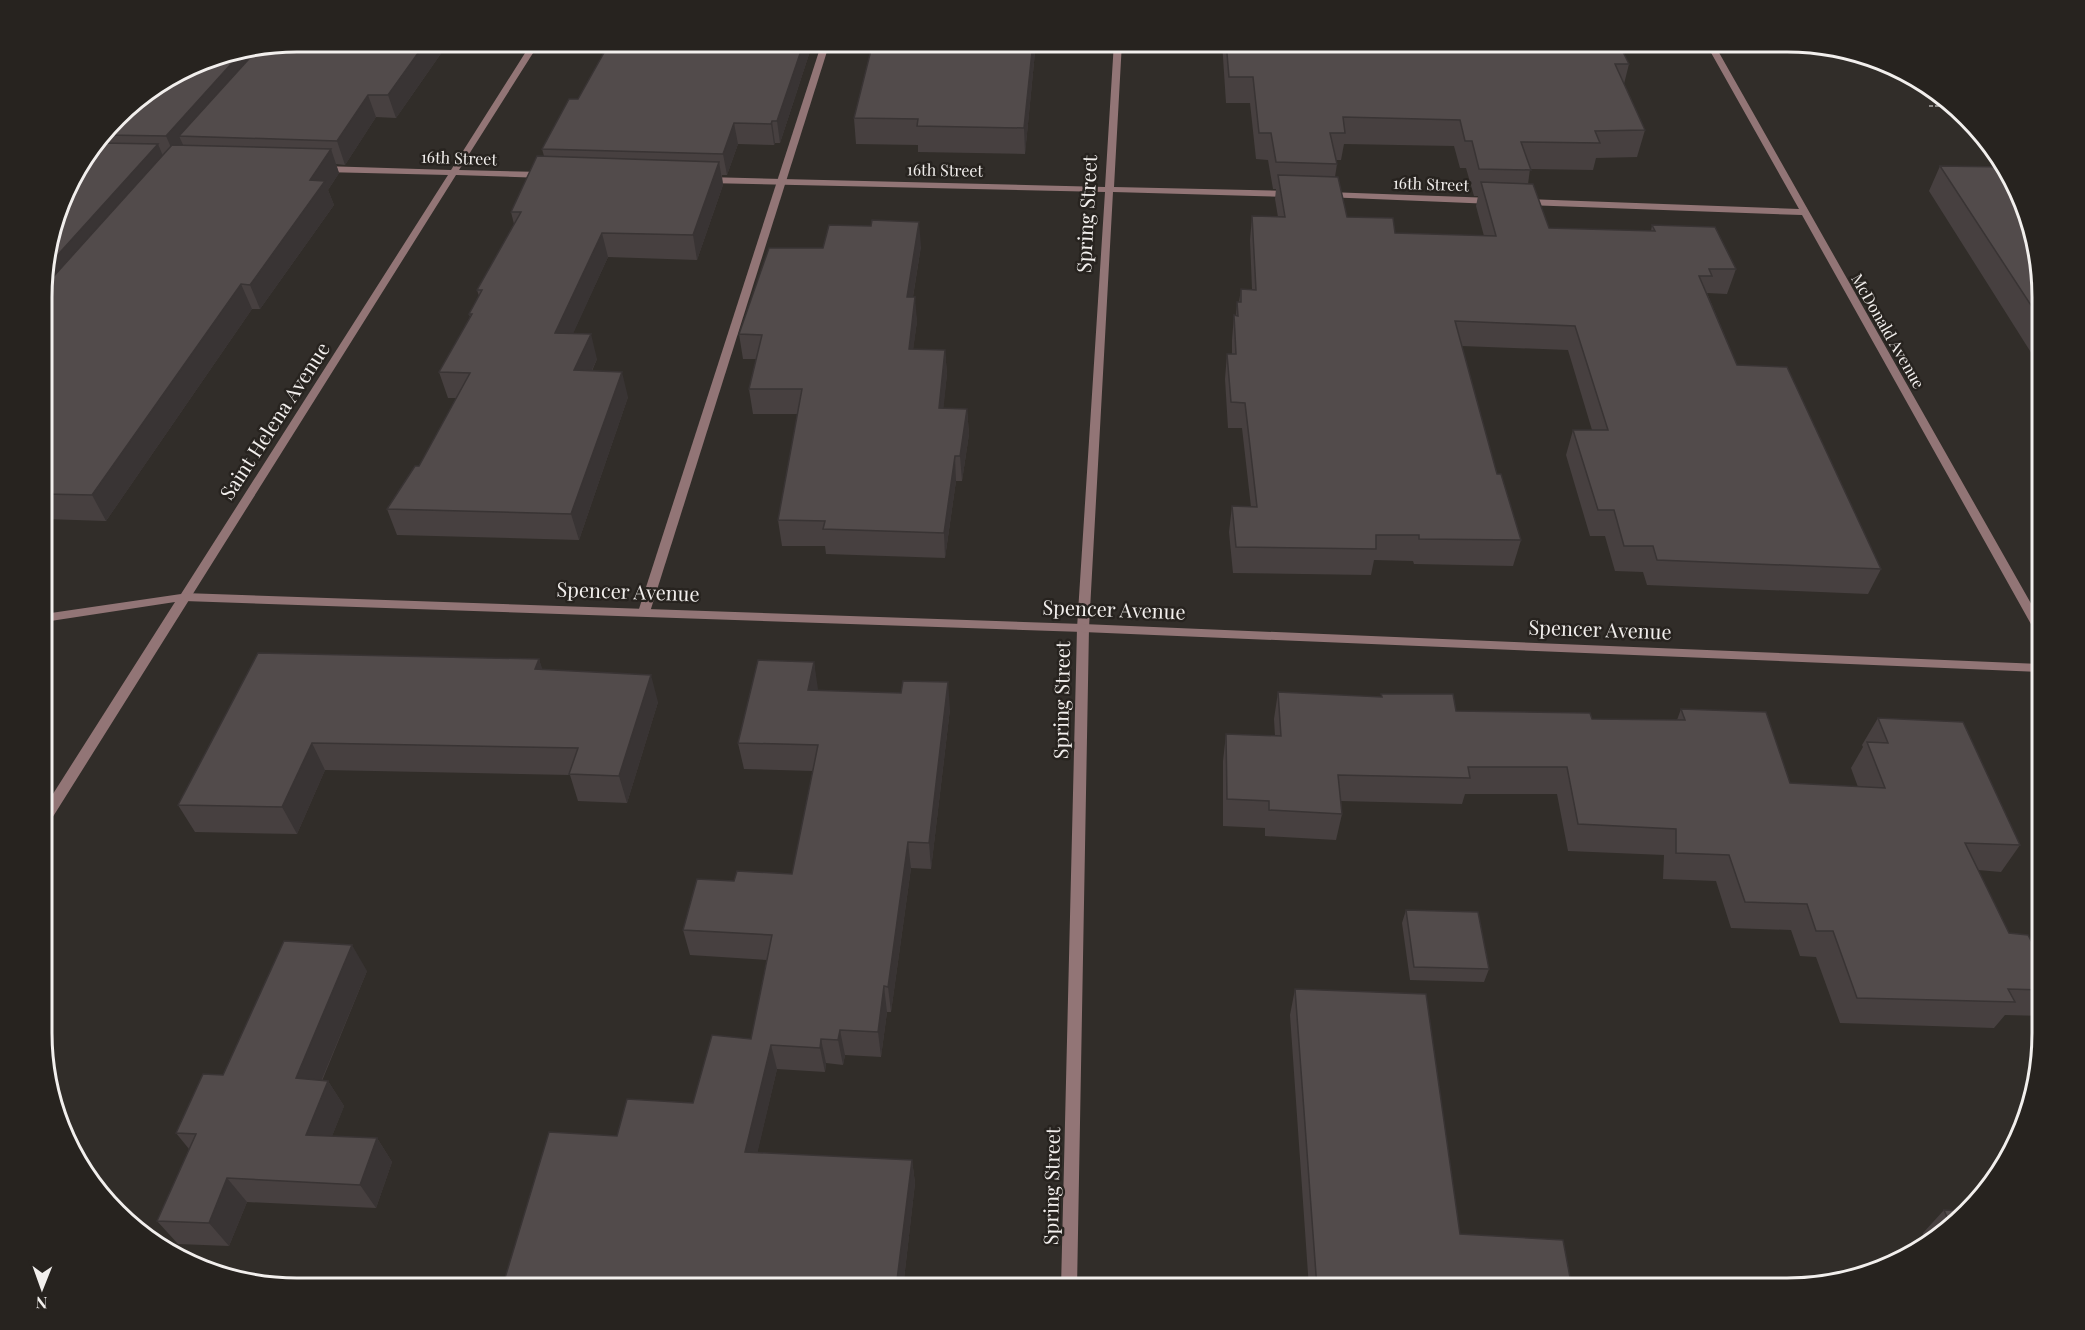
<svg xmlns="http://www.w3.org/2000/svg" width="2085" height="1330" font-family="'Playfair Display',serif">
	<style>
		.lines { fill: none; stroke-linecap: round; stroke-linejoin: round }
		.path { stroke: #8d8a87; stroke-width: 2; stroke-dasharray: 4 2; stroke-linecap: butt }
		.service { fill: #927576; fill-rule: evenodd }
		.minor { fill: #927576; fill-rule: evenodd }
		.tertiary { fill: #927576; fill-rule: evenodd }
		.wall { fill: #474040; fill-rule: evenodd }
		.shaded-wall { fill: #393434 }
		.building { fill: #524b4b; stroke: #393434; stroke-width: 1.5 }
		.labels { text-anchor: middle; stroke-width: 5; stroke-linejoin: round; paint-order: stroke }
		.far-street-label { font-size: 16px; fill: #f2efed; stroke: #27231f }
		.street-label { font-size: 20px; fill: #f2efed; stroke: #27231f }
		.rim { fill: none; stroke: #f2efed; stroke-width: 3 }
	</style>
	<rect width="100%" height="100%" fill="#312d29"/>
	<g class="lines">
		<!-- path -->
		<path class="path" d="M 1929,106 L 1949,106"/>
		<!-- service -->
		<path class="service" d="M 822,42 L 830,42 L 650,612 L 644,616 L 640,615 L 638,612 Z"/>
		<!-- minor -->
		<path class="minor" d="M 532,42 L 540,42 L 459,170 L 543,172 L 547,175 L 543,178 L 456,175 L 49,823 L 44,824 L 44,808 L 175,602 L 44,622 L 44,614 L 181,594 L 448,175 L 323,172 L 319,169 L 323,166 L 451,170 Z
			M 1114,42 L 1122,42 L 1114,187 L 1292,191 L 1296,194 L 1292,197 L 1113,192 L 1089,628 L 1077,1288 L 1061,1288 L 1077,628 L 1105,192 L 707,183 L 703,180 L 707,177 L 1105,187 Z
			M 1705,42 L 1713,42 L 2042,623 L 2042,637 L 2038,636 L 2036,633 L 1802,215 L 1526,205 L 1522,202 L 1526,199 L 1799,209 Z
			M 1328,192 L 1493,198 L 1497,201 L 1493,204 L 1325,197 L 1324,195 Z"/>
		<!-- tertiary -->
		<path class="tertiary" d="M 184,593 L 1083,624 L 2042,664 L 2042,672 L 1083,632 L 184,601 L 178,597 Z"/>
	</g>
	<!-- wall -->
	<path class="wall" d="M 449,42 L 396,118 L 376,117 L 345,165 L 336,164 L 339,173 L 328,190 L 334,205 L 260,309 L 252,309 L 106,521 L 45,519 L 44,264 L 69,184 L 129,106 Z
		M 610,42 L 813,42 L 780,143 L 775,143 L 774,145 L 738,144 L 727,175 L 722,175 L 723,185 L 697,260 L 608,257 L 573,333 L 597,359 L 592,371 L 628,397 L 579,540 L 397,535 L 387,509 L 419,466 L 457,398 L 448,398 L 439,372 L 470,317 L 469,314 L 479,296 L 477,290 L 514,224 L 511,212 L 544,156 L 542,149 L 578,99 Z
		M 873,42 L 1036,42 L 1025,154 L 918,152 L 918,145 L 856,144 L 854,118 Z
		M 1222,42 L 1618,42 L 1629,64 L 1624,84 L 1645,130 L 1637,157 L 1596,158 L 1593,170 L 1530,169 L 1528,184 L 1549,228 L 1651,231 L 1652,225 L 1736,269 L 1727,294 L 1707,293 L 1737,365 L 1881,569 L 1868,594 L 1647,585 L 1643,572 L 1615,571 L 1605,536 L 1590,536 L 1566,455 L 1573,430 L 1592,430 L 1568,350 L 1462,346 L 1497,474 L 1521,540 L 1513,566 L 1414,564 L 1413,561 L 1374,560 L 1371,575 L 1233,573 L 1229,532 L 1232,506 L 1251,507 L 1242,428 L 1228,428 L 1225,379 L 1227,354 L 1232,354 L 1232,340 L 1234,315 L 1236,315 L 1237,302 L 1239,302 L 1241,289 L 1252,289 L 1250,240 L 1252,216 L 1278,217 L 1275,199 L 1276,189 L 1273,189 L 1268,160 L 1256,159 L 1250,103 L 1226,103 ZM 1344,144 L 1454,146 L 1460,168 L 1466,168 L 1474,196 L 1478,196 L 1476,206 L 1484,236 L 1395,233 L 1347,217 L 1335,177 L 1337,164 L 1336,160 L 1341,160 Z
		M 1940,166 L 2042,281 L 2042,370 L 1929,191 Z
		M 921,246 L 913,297 L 917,321 L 913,349 L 945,350 L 947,374 L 943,408 L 967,409 L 969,434 L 962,481 L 956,481 L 945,558 L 826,554 L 825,546 L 782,546 L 778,520 L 798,414 L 753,414 L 749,389 L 756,359 L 743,359 L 739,334 L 823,248 Z
		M 258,653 L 539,659 L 542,670 L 658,702 L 627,803 L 578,801 L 570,775 L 325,770 L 297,834 L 195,832 L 178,805 Z
		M 814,662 L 817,690 L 950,709 L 931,869 L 911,868 L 891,1012 L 887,1012 L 881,1057 L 845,1055 L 843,1065 L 826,1063 L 825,1072 L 777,1069 L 757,1153 L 912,1160 L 915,1183 L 903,1288 L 502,1288 L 617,1136 L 693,1103 L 751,1039 L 767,960 L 690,955 L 683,930 L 734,881 L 792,874 L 813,771 L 744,769 L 738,743 Z
		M 1278,692 L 1381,697 L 1381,694 L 1456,711 L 1592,719 L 1677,720 L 1681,709 L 1790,783 L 1858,787 L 1851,768 L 1863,747 L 1862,745 L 1878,718 L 2020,845 L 2001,872 L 1978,870 L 2009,933 L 2034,946 L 2042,947 L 2042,1016 L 2005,1015 L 1994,1028 L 1840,1023 L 1816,957 L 1800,956 L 1791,930 L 1731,928 L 1716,881 L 1663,879 L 1664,855 L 1568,851 L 1557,794 L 1465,794 L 1462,804 L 1341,801 L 1342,814 L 1336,840 L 1265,836 L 1265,828 L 1223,826 L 1223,761 L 1226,734 L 1275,736 L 1274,719 Z
		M 1406,910 L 1489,969 L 1484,982 L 1410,980 L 1402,923 Z
		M 367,971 L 322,1081 L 328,1081 L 344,1106 L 332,1136 L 377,1138 L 392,1162 L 376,1208 L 247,1202 L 229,1246 L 178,1244 L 157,1221 L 189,1149 L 176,1133 L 223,1075 Z
		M 1295,989 L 1460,1234 L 1572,1288 L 1309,1288 L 1290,1015 Z
		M 2032,1103 L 2030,1114 L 2025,1123 L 2022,1114 Z
		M 1944,1210 L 1961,1211 L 1926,1243 L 1923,1233 Z"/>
	<!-- shaded-wall -->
	<path class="shaded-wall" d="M 426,42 L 449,42 L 396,118 L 388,95 Z
		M 804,42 L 813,42 L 780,143 L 777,121 Z
		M 1033,42 L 1036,42 L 1025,154 L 1024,128 Z
		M 276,46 L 179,136 L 185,149 L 176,159 L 166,136 L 241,53 Z
		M 368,95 L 376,117 L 345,165 L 337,141 Z
		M 772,121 L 775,143 L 774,145 L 771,124 Z
		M 734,123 L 738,144 L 727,175 L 723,154 Z
		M 158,144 L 168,168 L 44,308 L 44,270 Z
		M 331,149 L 339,173 L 328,190 L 334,205 L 260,309 L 250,285 L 310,180 Z
		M 719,162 L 723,185 L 697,260 L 693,235 Z
		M 919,222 L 921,246 L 909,321 L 907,297 Z
		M 602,233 L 608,257 L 562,358 L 555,333 Z
		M 241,284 L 252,309 L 106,521 L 92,495 Z
		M 915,297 L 917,321 L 910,374 L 909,349 Z
		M 591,334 L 597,359 L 580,395 L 574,370 Z
		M 945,350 L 947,374 L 941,433 L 939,408 Z
		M 622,372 L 628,397 L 579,540 L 571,514 Z
		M 967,409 L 969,434 L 962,481 L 960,456 Z
		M 955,456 L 956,481 L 945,558 L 944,533 Z
		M 539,659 L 548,686 L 535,669 Z
		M 814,662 L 818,689 L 813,716 L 808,690 Z
		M 651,675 L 658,702 L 627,803 L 619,776 Z
		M 948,682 L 950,709 L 931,869 L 929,843 Z
		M 312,743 L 325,770 L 297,834 L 282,807 Z
		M 908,842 L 911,868 L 891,1012 L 888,987 Z
		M 352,945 L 367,971 L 312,1103 L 296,1078 Z
		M 884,986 L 887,1012 L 881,1057 L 878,1032 Z
		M 840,1030 L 845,1055 L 843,1065 L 838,1040 Z
		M 821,1039 L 826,1063 L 825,1072 L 820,1048 Z
		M 771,1045 L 777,1069 L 752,1176 L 745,1152 Z
		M 328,1081 L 344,1106 L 323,1159 L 306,1135 Z
		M 377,1138 L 392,1162 L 376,1208 L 360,1185 Z
		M 912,1160 L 915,1183 L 903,1288 L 896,1288 Z
		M 227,1178 L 247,1202 L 229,1246 L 209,1223 Z"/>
	<!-- building -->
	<path class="building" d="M 297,42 L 426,42 L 388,95 L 368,95 L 337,141 L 179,136 L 257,50 Z
		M 610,42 L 804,42 L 777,121 L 772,121 L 771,124 L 734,123 L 723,154 L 542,149 L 569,99 L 578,99 Z
		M 873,42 L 1033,42 L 1024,128 L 917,126 L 918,119 L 854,118 Z
		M 1226,42 L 1618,42 L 1629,64 L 1615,64 L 1645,130 L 1595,131 L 1600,143 L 1521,142 L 1531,170 L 1479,169 L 1472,141 L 1465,141 L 1460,120 L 1343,117 L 1345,133 L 1330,133 L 1337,164 L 1276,162 L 1271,133 L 1259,133 L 1253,77 L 1229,77 Z
		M 241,53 L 166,136 L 106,135 L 129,106 L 200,61 Z
		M 100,143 L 158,144 L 44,270 L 44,264 L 69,184 Z
		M 172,145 L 331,149 L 310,180 L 325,181 L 250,285 L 241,284 L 92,495 L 44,494 L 44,287 Z
		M 537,156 L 719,162 L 693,235 L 602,233 L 555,333 L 591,334 L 574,370 L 622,372 L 571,514 L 387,509 L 415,466 L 419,466 L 470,373 L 439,372 L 472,314 L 469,314 L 482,290 L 477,290 L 521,212 L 511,212 Z
		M 1940,166 L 2006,167 L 2009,170 L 2042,281 L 2042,322 Z
		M 1278,175 L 1338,177 L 1347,217 L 1393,218 L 1395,233 L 1496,236 L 1481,182 L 1533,184 L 1549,228 L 1655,231 L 1652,225 L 1715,227 L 1736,269 L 1709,269 L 1712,276 L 1699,276 L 1737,365 L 1787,367 L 1881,569 L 1657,560 L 1653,546 L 1624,546 L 1614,510 L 1598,510 L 1573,430 L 1608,430 L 1575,326 L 1455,321 L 1497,474 L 1501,474 L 1521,540 L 1419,539 L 1419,535 L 1376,535 L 1376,549 L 1236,547 L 1232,506 L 1257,507 L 1245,403 L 1231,402 L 1227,354 L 1236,354 L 1234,315 L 1238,316 L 1237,302 L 1241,302 L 1241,289 L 1256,290 L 1252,216 L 1285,217 Z
		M 872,220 L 919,222 L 907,297 L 915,297 L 909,349 L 945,350 L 939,408 L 967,409 L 960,456 L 955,456 L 944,533 L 823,529 L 825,521 L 778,520 L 802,389 L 749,389 L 762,335 L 739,334 L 769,248 L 823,248 L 829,225 L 871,226 Z
		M 258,653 L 539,659 L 535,669 L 651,675 L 619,776 L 569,774 L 578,748 L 312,743 L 282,807 L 178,805 Z
		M 758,660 L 814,662 L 808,690 L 901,693 L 903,681 L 948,682 L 929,843 L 908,842 L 888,987 L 884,986 L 878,1032 L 840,1030 L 838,1040 L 821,1039 L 820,1048 L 771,1045 L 745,1152 L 912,1160 L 896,1288 L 502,1288 L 549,1132 L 617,1136 L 627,1099 L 693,1103 L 712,1035 L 751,1039 L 772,935 L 683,930 L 697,879 L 734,881 L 737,871 L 792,874 L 818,745 L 738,743 Z
		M 1278,692 L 1382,697 L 1381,694 L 1453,694 L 1456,711 L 1590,713 L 1592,719 L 1685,720 L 1681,709 L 1766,712 L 1790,783 L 1885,788 L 1867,742 L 1888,743 L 1878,718 L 1963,722 L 2020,845 L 1965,843 L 2009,933 L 2028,935 L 2034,946 L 2042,947 L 2042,990 L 2008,989 L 2015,1002 L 1857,998 L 1833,931 L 1816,931 L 1807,904 L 1745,902 L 1729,855 L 1676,853 L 1676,829 L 1578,824 L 1567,767 L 1468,767 L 1470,778 L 1338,775 L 1342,814 L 1269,810 L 1269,801 L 1227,799 L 1226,734 L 1281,736 Z
		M 1406,910 L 1478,912 L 1489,969 L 1414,967 Z
		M 284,941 L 352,945 L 296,1078 L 328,1081 L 306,1135 L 377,1138 L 360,1185 L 227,1178 L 209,1223 L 157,1221 L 196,1134 L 176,1133 L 203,1074 L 223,1075 Z
		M 1295,989 L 1426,994 L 1460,1234 L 1563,1240 L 1572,1288 L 1317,1288 Z
		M 1944,1210 L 1961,1211 L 1949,1222 Z"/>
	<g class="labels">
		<!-- far-street labels -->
		<g class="far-street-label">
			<text transform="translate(459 158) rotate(2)" y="6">16th Street</text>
			<text transform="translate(945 170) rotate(1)" y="6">16th Street</text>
			<text transform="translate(1431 184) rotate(2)" y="6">16th Street</text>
			<text transform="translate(1888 331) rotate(60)" y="6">McDonald Avenue</text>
		</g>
		<!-- street labels -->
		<g class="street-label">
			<text transform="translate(1087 214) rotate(-87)" y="7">Spring Street</text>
			<text transform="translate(275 421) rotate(-57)" y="7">Saint Helena Avenue</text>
			<text transform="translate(628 592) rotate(2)" y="7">Spencer Avenue</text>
			<text transform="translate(1114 610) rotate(2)" y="7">Spencer Avenue</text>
			<text transform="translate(1600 630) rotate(2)" y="7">Spencer Avenue</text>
			<text transform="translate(1062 700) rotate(-89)" y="7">Spring Street</text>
			<text transform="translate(1052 1186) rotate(-89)" y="7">Spring Street</text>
		</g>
	</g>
	<!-- crop -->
	<path d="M0 0H2085V1330H0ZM297 52H1787A245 245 0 0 1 2032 297V1033A245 245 0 0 1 1787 1278H297A245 245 0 0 1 52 1033V297A245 245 0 0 1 297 52Z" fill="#27231f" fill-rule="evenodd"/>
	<path class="rim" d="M297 52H1787A245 245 0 0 1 2032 297V1033A245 245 0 0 1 1787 1278H297A245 245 0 0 1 52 1033V297A245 245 0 0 1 297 52Z"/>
	<!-- north arrow -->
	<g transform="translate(42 1288) rotate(181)" stroke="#27231f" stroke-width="4.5" paint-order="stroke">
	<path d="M0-4.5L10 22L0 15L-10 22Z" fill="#f2efed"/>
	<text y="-9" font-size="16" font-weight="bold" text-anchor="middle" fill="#f2efed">N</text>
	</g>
</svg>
